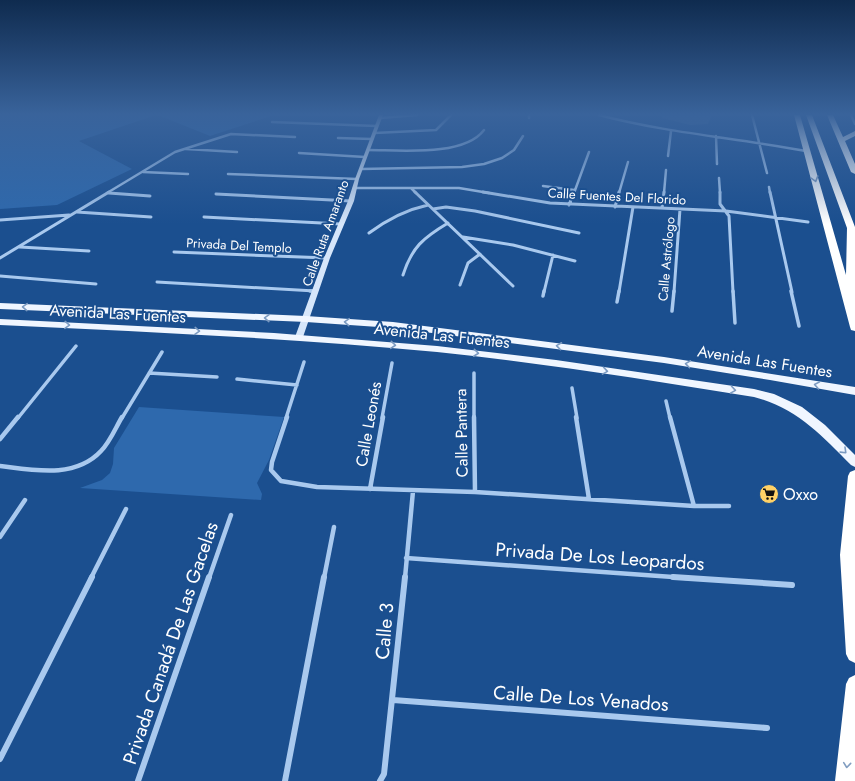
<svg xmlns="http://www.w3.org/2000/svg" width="855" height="781" font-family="Jost,sans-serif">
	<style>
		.green { fill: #2e69ad }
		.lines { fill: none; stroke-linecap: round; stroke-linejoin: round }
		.street-far4 { stroke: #a9c9ee; stroke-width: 2.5 }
		.street-far3 { stroke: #a9c9ee; stroke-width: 3 }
		.street-far2 { stroke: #a9c9ee; stroke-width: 3.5 }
		.street-far1 { stroke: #a9c9ee; stroke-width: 4.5 }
		.street { stroke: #a9c9ee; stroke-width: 6 }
		.secondary { fill: #d6e6fa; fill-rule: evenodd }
		.primary { fill: #f0f6ff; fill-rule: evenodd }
		.highway { fill: #fff; fill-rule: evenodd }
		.wall { fill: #3a679d }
		.oneway { stroke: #829ec1 }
		.oneway2 { stroke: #7b9ac1 }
		.labels { text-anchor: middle; stroke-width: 4; stroke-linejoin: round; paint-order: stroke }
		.far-street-label { font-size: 13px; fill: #fff; stroke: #1b4f8f }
		.street-label { font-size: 16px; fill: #fff; stroke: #1b4f8f }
		.poi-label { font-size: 16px; fill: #fff; stroke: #1b4f8f; text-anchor: start }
		.near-street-label { font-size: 19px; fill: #fff; stroke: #1b4f8f }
	</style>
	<rect width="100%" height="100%" fill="#1b4f8f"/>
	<!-- green -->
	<path class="green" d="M 0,115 L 156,115 L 79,141 L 132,169 L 57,205 L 0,209 Z
		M 158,115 L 274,115 L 210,136 Z
		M 139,407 L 284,417 L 269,460 L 257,483 L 262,494 L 261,500 L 80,488 L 102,480 L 110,473 L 113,464 L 114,448 Z"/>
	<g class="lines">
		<!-- street-far4 -->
		<path class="street-far4" d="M 529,115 L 529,118
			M 599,115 C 667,133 737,138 806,151
			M 752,115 L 767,173
			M 851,115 L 855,124
			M 380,118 L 417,115
			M 272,122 L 377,126
			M 374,133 L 436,130 L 451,115
			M 716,136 L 717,164
			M 338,138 L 372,139
			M 186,149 L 237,152
			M 368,150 C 399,150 464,157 484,130
			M 299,153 L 365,157
			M 668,156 L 671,131
			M 361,169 L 462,167 L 484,164 L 502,158 L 514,150 L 523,136
			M 143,172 L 188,174
			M 228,174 L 357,179
			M 719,178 L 720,193
			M 543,186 L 574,190
			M 769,187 L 770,193
			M 354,188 L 459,188 L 489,193
			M 411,188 L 416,193
			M 107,193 L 175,152 L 231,134 L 295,137
			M 574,193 L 589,152
			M 619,193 L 628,162
			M 664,193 L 666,170"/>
		<!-- street-far3 -->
		<path class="street-far3" d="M 415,192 L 513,286
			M 483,192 L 550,203 L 726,211 L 808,222
			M 720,192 L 720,204 L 729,216 L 733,292
			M 770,192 L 792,292
			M 109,193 L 150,196
			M 216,194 L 351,201
			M 569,205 L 574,192
			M 615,207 L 619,192
			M 662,208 L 664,192
			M 433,209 L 446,207 L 475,211 L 579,233
			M 77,212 L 151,217
			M 204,217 L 341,224
			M 0,220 L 69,215
			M 369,233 C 388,219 405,210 428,205
			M 463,237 L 513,245 L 575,261
			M 20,247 L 89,251
			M 174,252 L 327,258
			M 0,258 L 109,192
			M 403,275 C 412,247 423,238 448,223
			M 0,276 L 96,284
			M 157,282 L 315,291
			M 460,285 L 468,263 L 480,254
			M 544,292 L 553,255
			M 619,292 L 633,207
			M 674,292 L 680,209"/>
		<!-- street-far2 -->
		<path class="street-far2" d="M 310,291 L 315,291
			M 733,291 L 735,323
			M 791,291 L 799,326
			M 543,296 L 544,291
			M 617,302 L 619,291
			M 672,311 L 674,291
			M 149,373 L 217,377
			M 474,373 L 474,418
			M 237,379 L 297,385
			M 572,388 L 577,418
			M 666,401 L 670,418
			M 18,418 L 76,346
			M 122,418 L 162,352
			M 286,418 L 304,362
			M 382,418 L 392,363"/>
		<!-- street-far1 -->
		<path class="street-far1" d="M 287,417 L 272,462 L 271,470 L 281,481 L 317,487 L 475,492 L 694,506 L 729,506
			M 474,417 L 475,492
			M 576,417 L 589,499
			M 670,417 L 694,506
			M 0,439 L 18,417
			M 0,466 C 33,470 75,479 101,451 C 110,442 116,427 122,417
			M 370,489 L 383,417
			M 0,537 L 25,500
			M 406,558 L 687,578
			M 91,578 L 126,509
			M 209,578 L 231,515
			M 324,578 L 334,527
			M 405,578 L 413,491"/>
		<!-- street -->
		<path class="street" d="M 673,577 L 792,585
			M 393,700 L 767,728
			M 0,759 L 92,577
			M 138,781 L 209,577
			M 285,781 L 324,577
			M 380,781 L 384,774 L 405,577"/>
		<!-- secondary -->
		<path class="secondary" d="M 379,115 L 383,115 L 359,179 L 354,201 L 330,258 L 303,337 L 302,339 L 296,339 L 295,337 L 324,258 L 348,201 L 355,179 Z"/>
		<!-- primary -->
		<path class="primary" d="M 0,303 L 306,316 L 393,322 L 664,357 L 855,387 L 855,395 L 770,380 L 664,363 L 393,328 L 306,322 L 0,309 Z
			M 0,319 L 274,333 L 437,346 L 556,360 L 754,389 L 774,394 L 802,407 L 825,425 L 855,455 L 855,467 L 851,465 C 821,435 797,408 754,397 C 649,380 543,363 437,352 C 292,338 146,332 0,325 Z"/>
		<!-- highway -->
		<path class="highway" d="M 794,115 L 800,115 L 846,275 L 847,228 L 806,115 L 812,115 L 855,227 L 855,331 L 851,330 L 850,327 Z
			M 827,115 L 833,115 L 843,137 L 855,131 L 855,136 L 845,141 L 855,164 L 855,174 L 851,172 Z
			M 855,470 L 855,663 L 849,660 L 846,654 L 840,555 L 848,476 L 850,472 Z
			M 855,675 L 855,781 L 835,781 L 846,684 L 849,678 Z"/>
	</g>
	<!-- wall -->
	<path class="wall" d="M 663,115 L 712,115 L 708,124 L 690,125 L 662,118 Z"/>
	<!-- one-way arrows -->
	<defs><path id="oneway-chevron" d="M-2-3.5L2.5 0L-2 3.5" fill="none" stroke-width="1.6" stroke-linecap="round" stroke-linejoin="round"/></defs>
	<g class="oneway">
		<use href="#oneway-chevron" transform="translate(815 179) rotate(74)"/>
		<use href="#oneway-chevron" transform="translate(847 765) rotate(96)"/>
	</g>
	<g class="oneway2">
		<use href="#oneway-chevron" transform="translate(25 307) rotate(-178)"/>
		<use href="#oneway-chevron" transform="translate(267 318) rotate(-178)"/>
		<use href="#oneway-chevron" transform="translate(347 322) rotate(-176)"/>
		<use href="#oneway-chevron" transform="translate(67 325) rotate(3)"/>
		<use href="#oneway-chevron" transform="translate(197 331) rotate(3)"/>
		<use href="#oneway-chevron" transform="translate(393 345) rotate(5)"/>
		<use href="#oneway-chevron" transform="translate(559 346) rotate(-172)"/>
		<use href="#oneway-chevron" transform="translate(476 353) rotate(6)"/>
		<use href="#oneway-chevron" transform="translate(688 364) rotate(-172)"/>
		<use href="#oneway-chevron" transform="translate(605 371) rotate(9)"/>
		<use href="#oneway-chevron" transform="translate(817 385) rotate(-170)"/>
		<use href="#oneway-chevron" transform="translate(733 390) rotate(9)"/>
		<use href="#oneway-chevron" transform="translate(844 451) rotate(44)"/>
	</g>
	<!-- sky -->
	<linearGradient id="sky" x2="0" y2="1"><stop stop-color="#0f2b4f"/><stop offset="0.51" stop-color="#39639b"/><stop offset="1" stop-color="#39639b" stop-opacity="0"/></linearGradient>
	<rect width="855" height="224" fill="url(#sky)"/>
	<!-- icons -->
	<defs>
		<g id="supermarket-disc" transform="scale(1)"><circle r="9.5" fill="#ffd166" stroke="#1b4f8f"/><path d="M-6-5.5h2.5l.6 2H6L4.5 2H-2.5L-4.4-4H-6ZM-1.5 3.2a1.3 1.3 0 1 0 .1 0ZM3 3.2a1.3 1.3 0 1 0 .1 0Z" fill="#111"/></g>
	</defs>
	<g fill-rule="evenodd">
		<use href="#supermarket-disc" x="769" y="494"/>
	</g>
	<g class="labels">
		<!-- far-street labels -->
		<g class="far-street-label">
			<text transform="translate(617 196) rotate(3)" y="5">Calle Fuentes Del Florido</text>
			<text transform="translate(325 233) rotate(-70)" y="5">Calle Ruta Amaranto</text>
			<text transform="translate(239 245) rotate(3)" y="5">Privada Del Templo</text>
			<text transform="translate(666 259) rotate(-85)" y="5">Calle Astrólogo</text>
		</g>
		<!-- street labels -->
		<g class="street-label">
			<text transform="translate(118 313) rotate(3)" y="6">Avenida Las Fuentes</text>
			<text transform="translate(442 335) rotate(6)" y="6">Avenida Las Fuentes</text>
			<text transform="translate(765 361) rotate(9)" y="6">Avenida Las Fuentes</text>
			<text transform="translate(368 424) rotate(-80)" y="6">Calle Leonés</text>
			<text transform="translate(461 433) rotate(-91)" y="6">Calle Pantera</text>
		</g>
		<!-- poi labels -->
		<g class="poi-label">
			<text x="783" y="500">Oxxo</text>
		</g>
		<!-- near-street labels -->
		<g class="near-street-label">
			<text transform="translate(600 556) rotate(4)" y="7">Privada De Los Leopardos</text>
			<text transform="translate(384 631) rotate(-85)" y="7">Calle 3</text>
			<text transform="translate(170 643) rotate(-71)" y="7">Privada Canadá De Las Gacelas</text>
			<text transform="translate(581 698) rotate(4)" y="7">Calle De Los Venados</text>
		</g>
	</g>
</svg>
